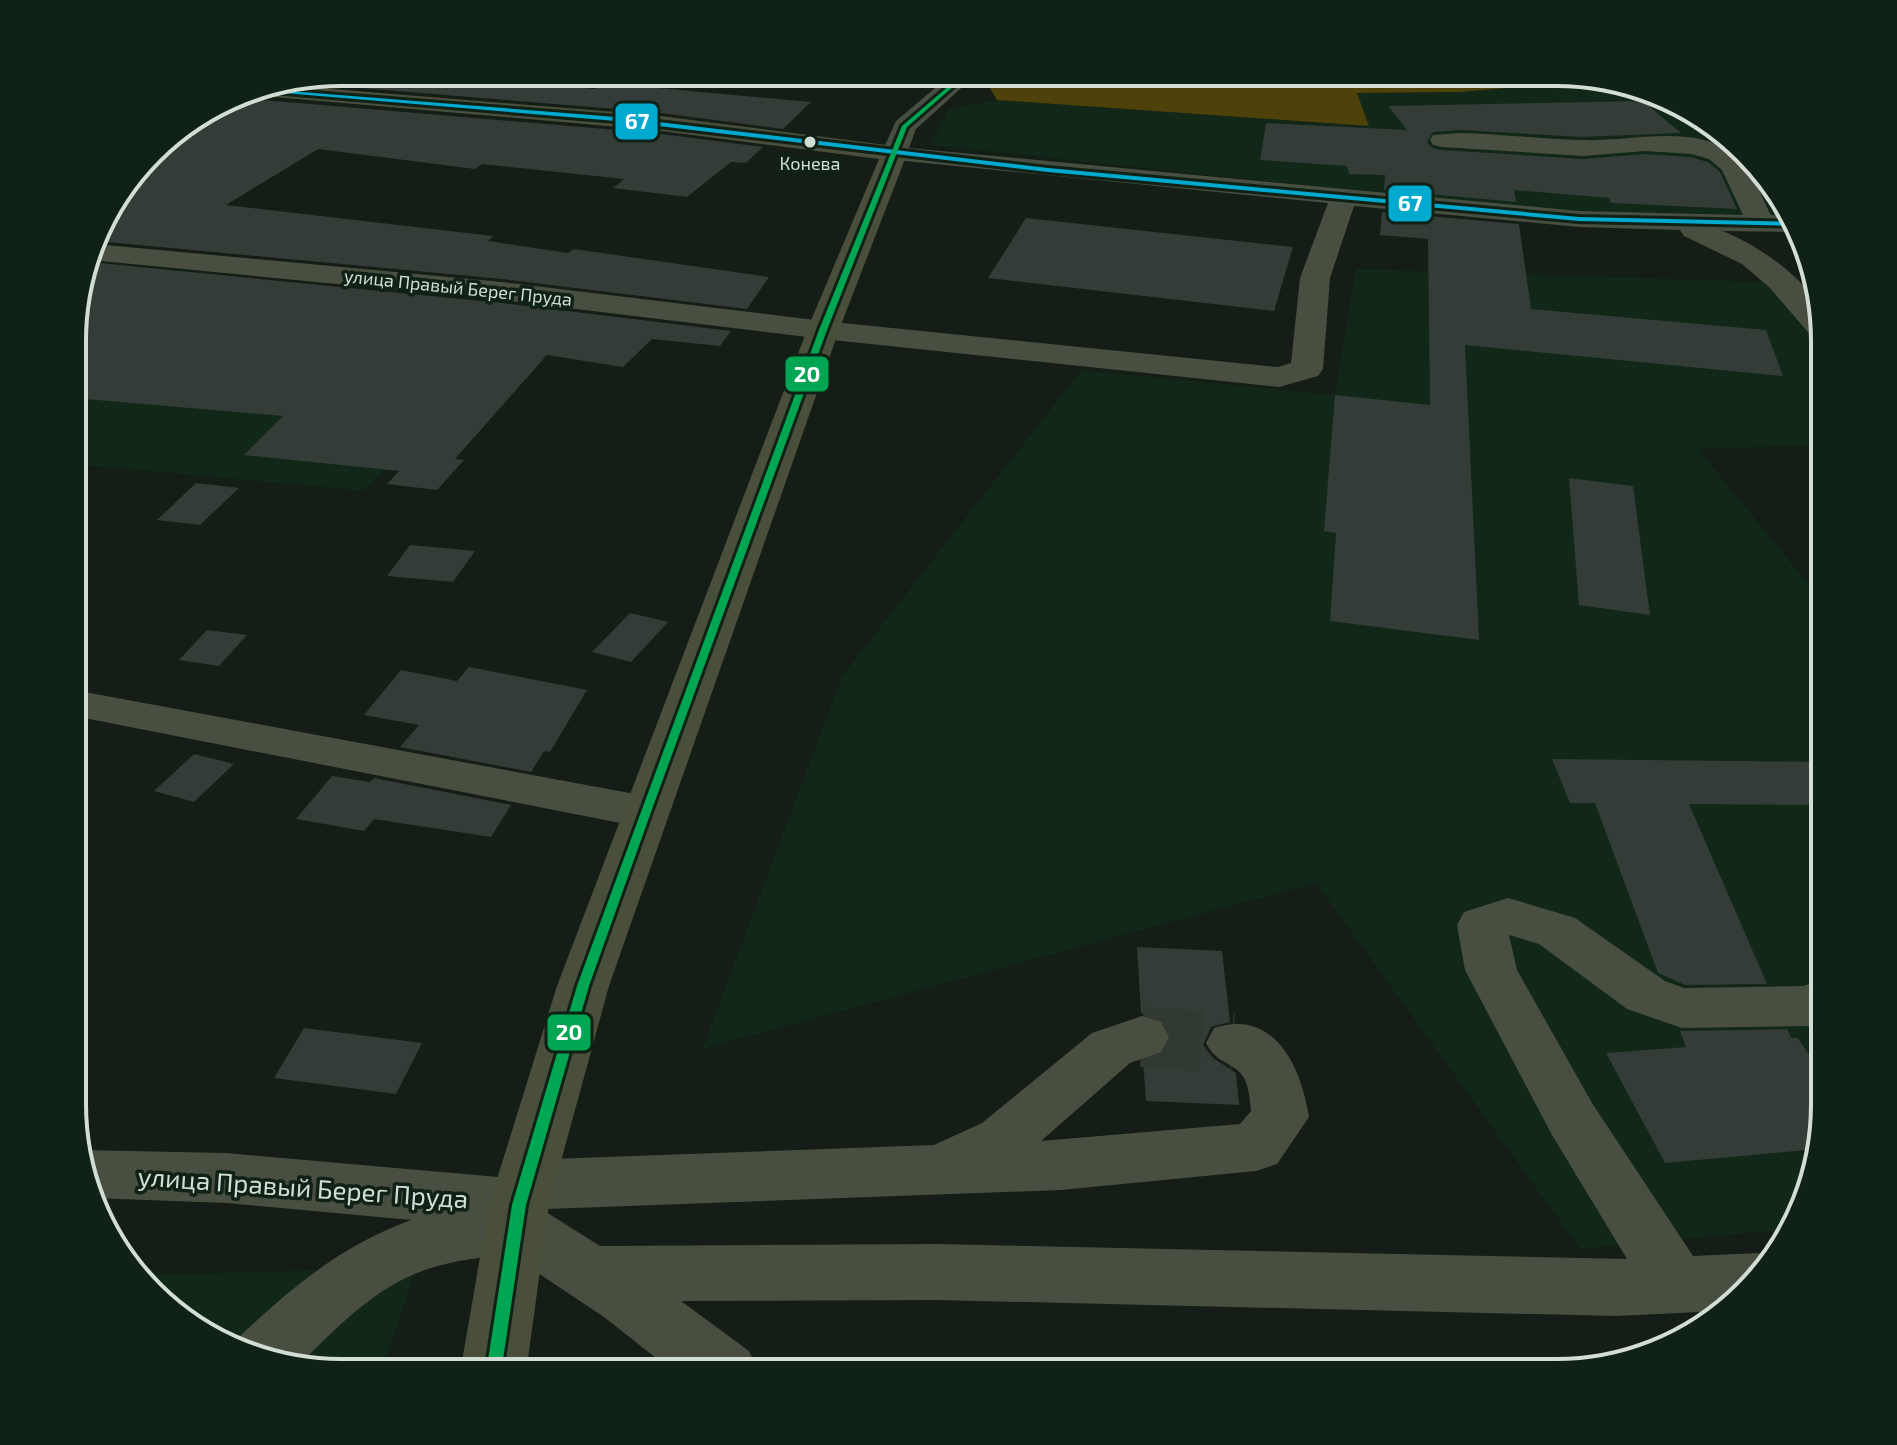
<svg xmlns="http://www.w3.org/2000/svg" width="1897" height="1445" font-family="'Exo 2',sans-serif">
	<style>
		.built { fill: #112717 }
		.forest { fill: #4e410a }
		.building { fill: #333c37 }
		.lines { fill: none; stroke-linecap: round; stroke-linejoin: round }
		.minor-tunnel { stroke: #303a32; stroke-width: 60; stroke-dasharray: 60 30; stroke-linecap: butt }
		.minor { fill: #484e40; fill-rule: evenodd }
		.major { fill: #494f3a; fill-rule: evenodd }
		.bus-1-casing { stroke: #102115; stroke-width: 6 }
		.bus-2-casing { stroke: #102115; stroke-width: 6 }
		.bus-1 { fill: #00a9ce; fill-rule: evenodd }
		.bus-2 { fill: #00a651; fill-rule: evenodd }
		.bus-dot { fill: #d2ddd4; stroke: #102115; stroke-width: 3 }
		.labels { text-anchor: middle; stroke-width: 7; stroke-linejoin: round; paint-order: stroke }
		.far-bus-label { font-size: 18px; fill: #d2ddd4; stroke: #102115 }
		.far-street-label { font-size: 18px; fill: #d2ddd4; stroke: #102115 }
		.near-street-label { font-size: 26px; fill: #d2ddd4; stroke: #102115 }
		.rim { fill: none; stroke: #d2ddd4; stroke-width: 4 }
		.line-badge { stroke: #102115; stroke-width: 3 }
		.badge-label { font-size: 22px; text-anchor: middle; font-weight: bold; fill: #fff }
	</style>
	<rect width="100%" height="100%" fill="#141d16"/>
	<!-- built -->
	<path class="built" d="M 1612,81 L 1659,92 L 1733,138 L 1792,215 L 1590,216 L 930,145 L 949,109 L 997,100 L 1368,126 L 1356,93 L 1459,92 Z
		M 89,261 L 538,308 L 364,491 L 74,464 L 74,305 Z
		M 1356,269 L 1768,282 L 1825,354 L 1825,445 L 1698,449 L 1825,604 L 1824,1122 L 1804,1208 L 1791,1229 L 1580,1249 L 1316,883 L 702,1049 L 842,676 L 1081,370 L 1335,395 Z
		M 417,1267 L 381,1372 L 323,1372 L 238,1353 L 164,1307 L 140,1275 Z"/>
	<!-- forest -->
	<path class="forest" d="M 990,72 L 1545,73 L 1567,83 L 1459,92 L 1357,93 L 1369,126 L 997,100 L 983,76 Z"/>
	<!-- building -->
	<path class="building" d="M 341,72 L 380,72 L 595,89 L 604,83 L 811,102 L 783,129 L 653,112 L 311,84 L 329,74 Z
		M 240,98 L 653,133 L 763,147 L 746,163 L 731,162 L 687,197 L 613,188 L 624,179 L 482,164 L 475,169 L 318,149 L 226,205 L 493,236 L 488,241 L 568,253 L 574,249 L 769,277 L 747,309 L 502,279 L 96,241 L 108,207 L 157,147 L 163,147 Z
		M 1643,101 L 1681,133 L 1582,137 L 1460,130 L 1433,132 L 1427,142 L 1432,148 L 1442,150 L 1583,159 L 1645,154 L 1690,157 L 1708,162 L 1720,172 L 1737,209 L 1611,203 L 1609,198 L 1514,190 L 1516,202 L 1384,190 L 1385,175 L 1349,174 L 1347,166 L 1260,160 L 1266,123 L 1407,130 L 1388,106 Z
		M 1382,212 L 1519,224 L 1531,309 L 1766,330 L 1783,376 L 1465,345 L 1479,640 L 1330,621 L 1336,533 L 1324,531 L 1335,395 L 1430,405 L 1428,239 L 1380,235 Z
		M 1026,218 L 1293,247 L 1274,311 L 988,278 Z
		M 89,262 L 502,303 L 731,331 L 720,346 L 652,339 L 623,367 L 547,355 L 455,459 L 464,460 L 437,490 L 387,484 L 399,471 L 244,455 L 283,416 L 74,398 L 74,305 Z
		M 1569,478 L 1633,486 L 1650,615 L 1579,605 Z
		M 196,483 L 239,488 L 200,525 L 157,520 Z
		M 410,545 L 475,551 L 453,582 L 387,576 Z
		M 630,613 L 668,622 L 631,662 L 592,652 Z
		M 207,630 L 247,635 L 219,666 L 179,660 Z
		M 469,667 L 587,690 L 550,752 L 544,751 L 531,772 L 400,747 L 419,725 L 364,715 L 401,670 L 457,681 Z
		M 194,754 L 234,764 L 194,802 L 154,791 Z
		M 1552,759 L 1825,762 L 1825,805 L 1689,804 L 1767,984 L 1685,985 L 1658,973 L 1595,803 L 1570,803 Z
		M 332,776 L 370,782 L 374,778 L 511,805 L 491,837 L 374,819 L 364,831 L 296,819 Z
		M 1137,947 L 1222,951 L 1230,1022 L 1211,1027 L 1203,1045 L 1213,1058 L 1236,1073 L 1239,1105 L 1146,1101 L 1143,1061 L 1164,1053 L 1172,1036 L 1162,1019 L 1141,1013 Z
		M 304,1028 L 422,1043 L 396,1094 L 274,1078 Z
		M 1787,1029 L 1791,1038 L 1798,1038 L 1824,1078 L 1824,1122 L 1818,1149 L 1665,1163 L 1606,1053 L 1686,1047 L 1680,1031 Z"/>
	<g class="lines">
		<!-- minor-tunnel -->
		<path class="minor-tunnel" d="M 1142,1037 L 1233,1043"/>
		<!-- minor -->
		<path class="minor" d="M 954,72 L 979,72 L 916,129 L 909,148 L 1579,211 L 1743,215 L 1722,170 L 1709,159 L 1691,154 L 1645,151 L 1583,156 L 1442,147 L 1433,145 L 1430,140 L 1433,135 L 1460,133 C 1501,134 1541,139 1582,140 C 1628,142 1691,123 1733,153 C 1753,167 1760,195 1771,215 L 1792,216 L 1800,232 L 1722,231 C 1753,242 1798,273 1816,302 C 1821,312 1822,328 1825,339 L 1812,337 L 1770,288 L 1742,264 L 1684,236 L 1680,230 L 1579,227 L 1354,206 L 1330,278 L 1323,369 L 1318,376 L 1279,387 L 823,339 L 502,300 L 90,260 L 95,244 L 502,282 L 823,321 L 1278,367 L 1291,363 L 1300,278 L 1328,203 L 885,159 L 881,154 L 896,121 Z
			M 74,690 L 646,796 L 663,801 L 669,812 L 663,823 L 646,828 L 74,716 Z
			M 1508,898 L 1575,918 L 1665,981 L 1684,988 L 1803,986 L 1824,979 L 1824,1021 L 1809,1026 L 1682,1028 L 1627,1009 L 1539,944 L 1509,935 L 1517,970 L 1592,1103 L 1693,1256 L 1758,1253 L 1773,1259 L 1759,1281 L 1720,1311 L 1616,1316 L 937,1300 L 681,1301 L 749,1351 L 759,1373 L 675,1373 L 604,1317 L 508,1253 C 482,1258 454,1260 428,1269 C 377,1285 334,1330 298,1366 L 233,1350 L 239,1337 C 292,1287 342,1245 411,1220 L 226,1203 L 93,1198 L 80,1150 L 226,1153 L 498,1177 L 503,1167 L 524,1160 L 934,1145 L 982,1123 L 1092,1033 L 1142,1016 L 1161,1022 L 1169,1037 L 1161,1052 L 1130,1063 L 1041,1141 L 1240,1124 L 1251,1111 C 1250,1101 1249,1087 1244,1078 C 1235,1062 1217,1065 1206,1043 L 1214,1028 C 1275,1008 1301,1067 1309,1117 L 1277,1164 L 1256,1171 L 1061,1190 L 547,1209 L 546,1212 L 600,1246 L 937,1244 L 1627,1259 L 1552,1135 L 1465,970 L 1457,925 L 1464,912 Z"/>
		<!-- major -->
		<path class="major" d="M 270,84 L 653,115 L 894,146 L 903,149 L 907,154 L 839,330 L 609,986 L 549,1205 L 526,1373 L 460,1373 L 489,1205 L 557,986 L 807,330 L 879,159 L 653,130 L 241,94 L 254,86 Z"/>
		<!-- bus-1 casing -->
		<g class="bus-1-casing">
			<path id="bus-1" d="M 252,88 L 616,117 L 1048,168 L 1579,217 L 1797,222 L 1798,226 L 1579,221 L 1048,172 L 616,121 L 247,90 Z"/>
		</g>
		<!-- bus-2 casing -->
		<g class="bus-2-casing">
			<path id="bus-2" d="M 965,72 L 970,72 L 907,127 L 827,330 L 651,812 L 589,986 L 526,1205 L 501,1373 L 486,1373 L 512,1205 L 577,986 L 641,812 L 819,330 L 902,126 Z"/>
		</g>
		<!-- bus-1 -->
		<use href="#bus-1" class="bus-1"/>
		<!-- bus-2 -->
		<use href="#bus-2" class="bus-2"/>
	</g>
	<!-- markers -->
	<circle class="bus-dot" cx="810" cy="142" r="7"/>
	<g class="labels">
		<!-- far-bus labels -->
		<g class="far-bus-label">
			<text x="810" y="170">Конева</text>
		</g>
		<!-- far-street labels -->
		<g class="far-street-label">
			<text transform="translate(458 288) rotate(6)" y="6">улица Правый Берег Пруда</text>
		</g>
		<!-- near-street labels -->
		<g class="near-street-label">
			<text transform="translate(303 1188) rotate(4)" y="9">улица Правый Берег Пруда</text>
		</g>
	</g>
	<!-- crop -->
	<path d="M0 0H1897V1445H0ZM341 86H1556A255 255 0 0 1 1811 341V1104A255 255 0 0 1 1556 1359H341A255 255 0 0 1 86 1104V341A255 255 0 0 1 341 86Z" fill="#102115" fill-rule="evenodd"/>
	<path class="rim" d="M341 86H1556A255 255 0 0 1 1811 341V1104A255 255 0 0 1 1556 1359H341A255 255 0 0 1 86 1104V341A255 255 0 0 1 341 86Z"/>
	<g class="line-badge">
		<rect x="614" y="102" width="45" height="39" rx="8" fill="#00a9ce"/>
		<rect x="1387" y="184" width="46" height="39" rx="8" fill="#00a9ce"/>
		<rect x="784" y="355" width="46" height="38" rx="8" fill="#00a651"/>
		<rect x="546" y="1013" width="46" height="39" rx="8" fill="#00a651"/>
	</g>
	<g class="badge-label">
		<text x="637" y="129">67</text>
		<text x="1410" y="211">67</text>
		<text x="807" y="382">20</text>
		<text x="569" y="1040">20</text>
	</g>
</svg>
